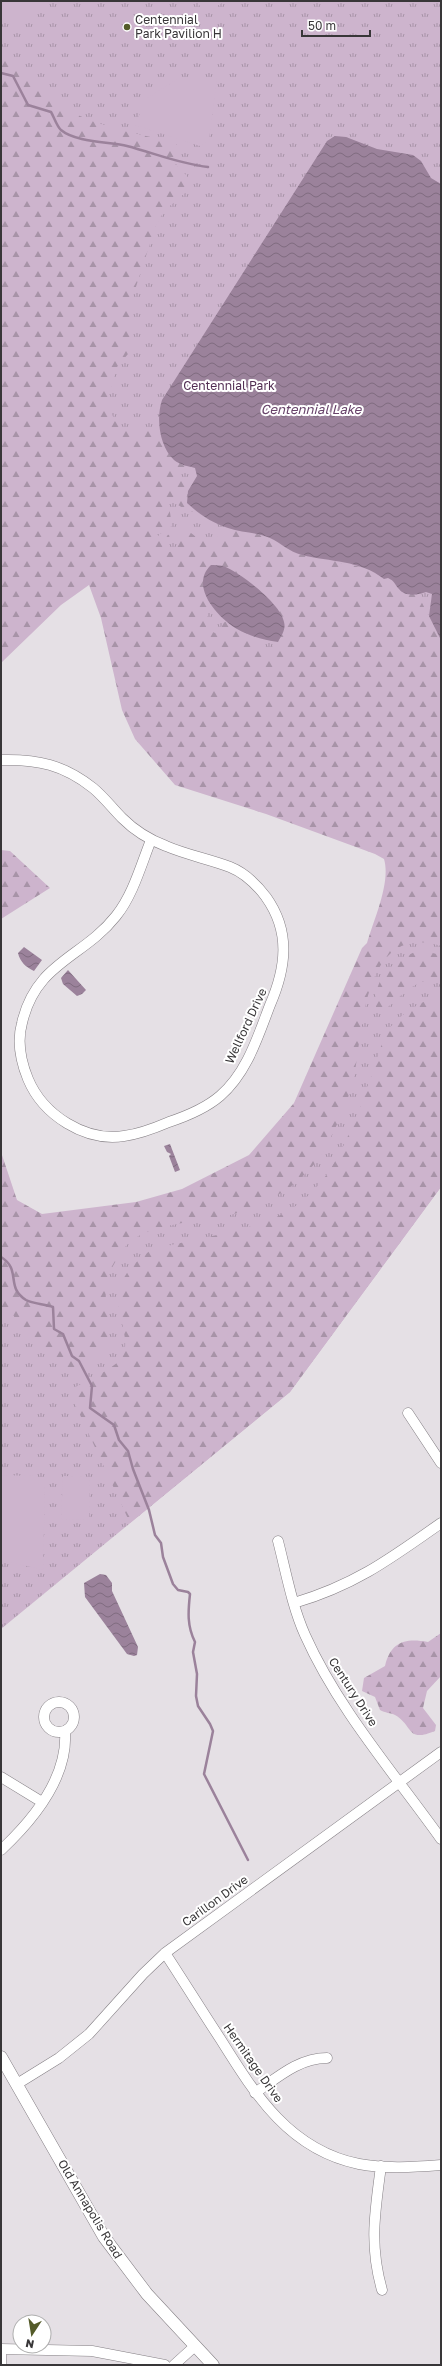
<svg xmlns="http://www.w3.org/2000/svg" width="442" height="2366" font-family="'Golos Text',sans-serif">
	<style>
		.grass { fill: url(#grass-tufts) }
		.forest { fill: url(#forest-firs); fill-rule: evenodd }
		.pitch { fill: #cdb4cd }
		.water { fill: url(#water-waves) }
		.lines { fill: none; stroke-linecap: round; stroke-linejoin: round }
		.stream { stroke: #9b829b; stroke-width: 2.5 }
		.minor-casing { stroke: #847f84; stroke-width: 11 }
		.tertiary-casing { stroke: #847f84; stroke-width: 13 }
		.minor { stroke: #fff; stroke-width: 10 }
		.tertiary { stroke: #fff; stroke-width: 12 }
		.poi-dot { fill: #545b29; stroke: #fff; stroke-width: 1.5 }
		.labels { text-anchor: middle; stroke-width: 4; stroke-linejoin: round; paint-order: stroke }
		.poi-label { font-size: 12px; fill: #383638; stroke: #fff; text-anchor: start }
		.park-label { font-size: 12px; fill: #522e53; stroke: #fff }
		.street-label { font-size: 12px; fill: #383638; stroke: #fff }
		.water-label { font-size: 13px; font-style: italic; fill: #68436a; stroke: #fff }
	</style>
	<defs>
		<pattern id="grass-tufts" width="24" height="20" patternUnits="userSpaceOnUse"><rect width="24" height="20" fill="#cdb4cd"/><path d="M3 7l-1-3M5 7V3M7 7l1-3M15 17l-1-3M17 17v-4M19 17l1-3" fill="none" stroke="#a793a7"/></pattern>
		<pattern id="forest-firs" width="22" height="20" patternUnits="userSpaceOnUse"><rect width="22" height="20" fill="#cdb4cd"/><path d="M5 1l3.5 6h-7zM16 11l3.5 6h-7z" fill="#a793a7"/></pattern>
		<pattern id="water-waves" width="16" height="10" patternUnits="userSpaceOnUse"><rect width="16" height="10" fill="#9b829b"/><path d="M0 5q4-4 8 0t8 0" fill="none" stroke="#7f6b7f"/></pattern>
	</defs>
	<rect width="100%" height="100%" fill="#e5e0e5"/>
	<!-- grass -->
	<path class="grass" d="M 1,1 L 441,1 L 441,1187 L 290,1392 L 1,1629 L 1,1259 L 228,1175 L 297,1122 L 319,1062 L 403,862 L 179,778 L 1,118 Z"/>
	<!-- forest -->
	<path class="forest" d="M 6,55 L 39,89 C 51,91 57,104 68,110 C 101,128 140,134 176,143 L 178,157 L 175,164 L 187,176 L 185,193 L 164,211 L 156,225 L 132,299 L 130,346 L 128,354 L 117,367 L 108,398 L 107,406 L 116,422 L 124,428 L 141,432 L 148,427 L 156,427 C 167,437 168,461 186,466 L 180,473 L 180,476 L 185,480 L 187,503 L 197,513 L 188,511 L 168,499 L 172,526 L 165,530 L 156,529 L 154,535 L 157,537 L 161,533 L 169,535 L 170,539 L 168,544 L 162,547 L 164,552 C 172,553 174,550 179,544 L 177,533 C 191,526 192,538 203,540 C 214,542 226,530 237,530 C 262,530 277,547 299,554 C 309,558 321,556 332,559 C 335,560 337,562 340,563 C 359,567 368,566 384,579 L 388,578 C 399,583 405,594 418,595 L 441,640 L 441,946 C 363,921 363,1030 354,1077 C 350,1098 332,1138 321,1155 C 300,1186 265,1206 230,1215 C 199,1223 140,1222 122,1251 C 115,1262 108,1273 106,1286 C 103,1315 122,1338 91,1361 C 83,1367 75,1372 65,1371 L 38,1348 L 13,1315 L 1,1309 L 1,1152 L 17,1200 L 42,1214 L 136,1202 L 182,1189 L 249,1155 L 294,1103 L 362,948 L 367,943 C 374,919 391,882 384,859 L 375,854 L 266,814 L 175,785 L 135,739 L 122,710 L 101,618 L 89,585 L 61,605 L 1,663 L 1,59 ZM 252,584 L 283,617 L 278,642 L 271,647 L 256,646 L 252,635 L 236,628 L 227,621 L 223,623 L 221,628 L 215,633 L 207,629 L 205,623 L 211,604 L 207,599 Z
		M 1,850 L 10,851 L 50,888 L 1,919 Z
		M 420,950 L 441,955 L 441,983 C 416,973 400,1000 381,1012 L 377,1012 C 369,981 394,959 420,950 Z
		M 427,1000 L 441,1000 L 441,1187 L 290,1392 L 130,1523 L 69,1391 C 82,1383 109,1371 119,1361 C 134,1346 117,1316 118,1299 C 119,1277 134,1262 151,1250 C 194,1238 256,1232 293,1208 C 340,1177 356,1115 375,1066 C 379,1054 382,1039 389,1029 C 398,1016 414,1007 427,1000 Z
		M 441,1633 L 441,1676 L 427,1691 L 423,1708 L 436,1725 L 435,1731 C 406,1743 414,1726 395,1715 C 391,1713 385,1713 380,1710 L 375,1697 L 362,1691 L 364,1678 L 385,1666 C 391,1641 406,1638 428,1642 Z"/>
	<!-- pitch -->
	<path class="pitch" d="M 1,1 L 18,1 L 5,13 L 1,9 Z
		M 25,1 L 38,1 L 42,5 L 19,28 L 9,17 Z
		M 201,1 L 225,1 L 205,14 L 198,3 Z
		M 179,78 L 217,78 L 209,140 L 200,146 L 135,125 L 146,99 Z
		M 1,1475 L 36,1476 L 45,1484 L 43,1570 L 14,1563 L 1,1558 Z
		M 63,1476 L 90,1477 L 89,1520 L 61,1519 Z"/>
	<!-- water -->
	<path class="water" d="M 335,136 L 346,137 L 377,149 L 413,155 L 421,161 L 431,178 L 441,184 L 441,640 L 429,616 L 432,594 L 426,592 C 418,595 405,597 399,589 C 394,584 395,581 388,578 L 384,579 C 360,560 330,562 302,555 C 289,552 281,543 270,538 C 256,532 242,533 228,528 C 212,523 199,514 187,503 L 188,491 L 197,476 L 195,468 C 188,466 180,465 174,460 C 159,446 156,418 162,400 L 327,141 Z
		M 211,565 C 214,565 219,565 223,566 C 240,572 281,604 284,622 C 286,629 282,635 278,642 C 263,640 250,636 237,629 C 217,617 189,586 211,565 Z
		M 24,947 L 42,960 L 34,971 C 26,967 20,962 18,953 Z
		M 68,970 L 86,990 L 82,994 L 77,996 L 63,984 L 61,978 Z
		M 170,1144 L 180,1170 L 175,1172 L 169,1156 L 171,1154 L 167,1152 L 164,1146 Z
		M 100,1574 L 106,1575 L 112,1583 L 112,1591 L 138,1647 L 137,1655 L 134,1656 L 127,1654 L 85,1597 L 84,1583 Z"/>
	<g class="lines">
		<!-- stream -->
		<path class="stream" d="M 1,73 L 13,76 L 28,105 L 51,112 C 54,117 57,127 61,130 C 75,142 109,142 127,146 C 154,153 180,164 208,167
			M 1,1257 C 22,1270 5,1287 26,1300 C 33,1304 45,1304 53,1307 L 54,1329 L 63,1334 L 72,1356 L 79,1361 L 92,1386 L 90,1408 L 114,1425 L 119,1440 L 128,1451 L 133,1469 L 149,1510 L 155,1535 L 161,1543 L 163,1557 L 173,1584 L 178,1590 L 188,1592 L 190,1594 C 188,1612 187,1626 195,1642 L 193,1652 L 197,1674 L 196,1696 L 198,1706 L 210,1724 L 213,1731 L 204,1774 L 248,1860"/>
		<!-- minor casing -->
		<g class="minor-casing">
			<path id="minor" d="M 1,760 C 38,759 64,765 93,788 C 104,797 112,808 122,818 C 134,830 150,840 166,846 C 187,855 209,859 230,867 C 245,873 257,885 266,897 C 291,932 286,968 270,1005 C 258,1036 247,1073 220,1096 C 206,1108 187,1116 169,1122 C 155,1128 140,1134 124,1136 C 85,1142 43,1115 28,1079 C 21,1062 17,1041 22,1023 C 36,962 83,958 116,916 C 133,895 141,865 151,840
				M 408,1413 L 441,1463
				M 278,1541 C 286,1572 292,1606 305,1635 C 338,1709 394,1773 441,1839
				M 294,1603 C 355,1585 390,1559 441,1523
				M44 1717a15 15 0 1 1 30 0a15 15 0 1 1-30 0Z
				M 1,1777 L 42,1802
				M 1,1850 C 32,1821 68,1778 65,1732
				M 165,1953 C 184,1982 202,2011 221,2040 C 256,2096 290,2150 359,2164 C 386,2169 414,2167 441,2165
				M 17,2084 L 59,2058 L 89,2034 L 143,1974 L 165,1953 L 441,1752
				M 255,2093 C 278,2077 299,2058 327,2058
				M 381,2166 C 375,2212 369,2244 382,2290
				M 1,2349 L 92,2351 L 165,2365
				M 1,2349 L 1,2365
				M 174,2365 L 195,2346"/>
		</g>
		<!-- tertiary casing -->
		<g class="tertiary-casing">
			<path id="tertiary" d="M 1,2057 L 104,2237 L 147,2294 L 213,2365"/>
		</g>
		<!-- minor -->
		<use href="#minor" class="minor"/>
		<!-- tertiary -->
		<use href="#tertiary" class="tertiary"/>
	</g>
	<!-- markers -->
	<circle class="poi-dot" cx="127" cy="27" r="4"/>
	<g class="labels">
		<!-- poi labels -->
		<g class="poi-label">
			<text x="135" y="24">Centennial<tspan x="135" dy="14">Park Pavilion H</tspan></text>
		</g>
		<!-- park labels -->
		<g class="park-label">
			<text x="229" y="390">Centennial Park</text>
		</g>
		<!-- street labels -->
		<g class="street-label">
			<text transform="translate(246 1026) rotate(-65)" y="4">Wellford Drive</text>
			<text transform="translate(353 1692) rotate(57)" y="4">Century Drive</text>
			<text transform="translate(215 1901) rotate(-36)" y="4">Carillon Drive</text>
			<text transform="translate(253 2063) rotate(55)" y="4">Hermitage Drive</text>
			<text transform="translate(90 2209) rotate(59)" y="4">Old Annapolis Road</text>
		</g>
		<!-- water labels -->
		<g class="water-label">
			<text x="311" y="414">Centennial Lake</text>
		</g>
	</g>
	<!-- border -->
	<rect width="442" height="2366" fill="none" stroke="#383638" stroke-width="4"/>
	<!-- north arrow -->
	<g transform="translate(32 2334) rotate(192)"><circle r="19" fill="#ffffff" stroke="#afafaf"/>
	<path d="M0-3L7 15L0 10L-7 15Z" fill="#545b29"/>
	<text y="-6" font-size="11" font-weight="bold" text-anchor="middle" fill="#383638">N</text>
	</g>
	<!-- scale -->
	<path d="M302 30v6h68v-6" fill="none" stroke="#383638" stroke-width="2"/>
	<text x="308" y="30" font-size="12" fill="#383638" stroke="#ffffff" stroke-width="3" paint-order="stroke">50 m</text>
</svg>
